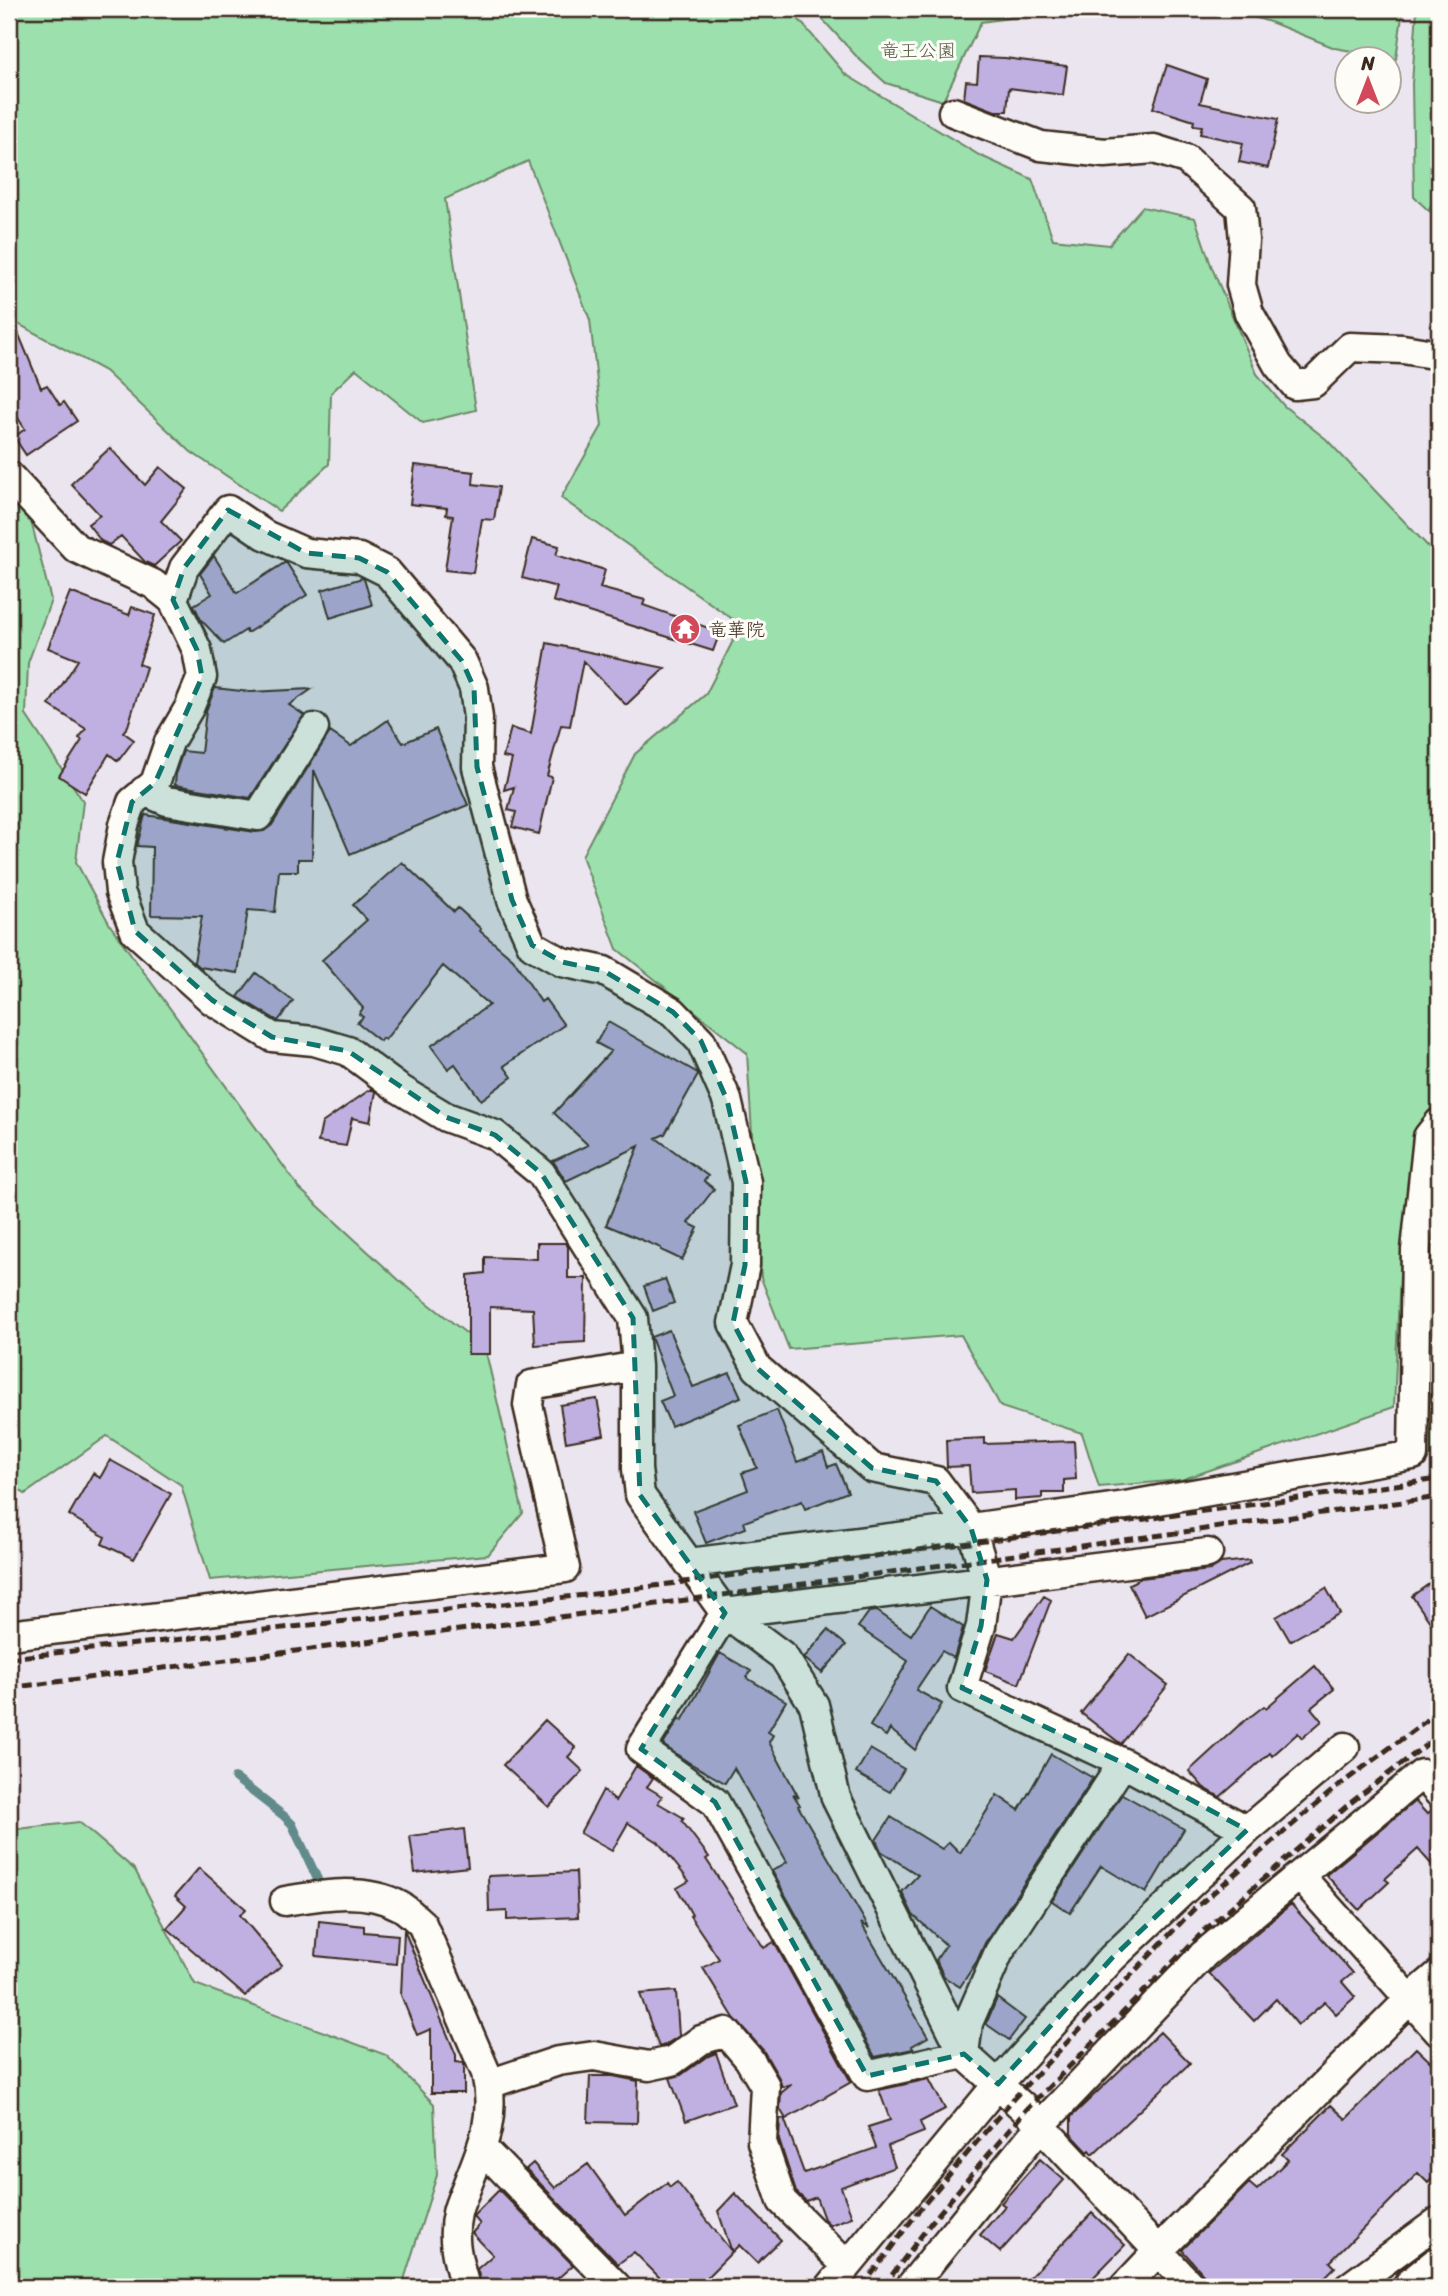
<svg xmlns="http://www.w3.org/2000/svg" width="1448" height="2296" font-family="Sriracha,'Klee One',sans-serif">
	<style>
		.green { fill: #9ce1ad; stroke: #6c8666; stroke-width: 2 }
		.lines { fill: none; stroke-linecap: round; stroke-linejoin: round }
		.stream { stroke: #618b8a; stroke-width: 9 }
		.building { fill: #c0b0e1; stroke: #3b2a1e; stroke-width: 2 }
		.street-casing { stroke: #3b2a1e; stroke-width: 33 }
		.secondary-casing { stroke: #3b2a1e; stroke-width: 44 }
		.street { stroke: #fdfcf7; stroke-width: 28 }
		.secondary { stroke: #fdfcf7; stroke-width: 38 }
		.rail { stroke: #3b2a1e; stroke-width: 5; stroke-dasharray: 10 5; stroke-linecap: butt }
		.marked { fill: #0f766e; fill-opacity: 0.2; stroke: #0f766e; stroke-width: 5; stroke-dasharray: 14 9; stroke-linejoin: round }
		.labels { text-anchor: middle; stroke-width: 6; stroke-linejoin: round; paint-order: stroke }
		.park-label { font-size: 19px; fill: #535842; stroke: #fdfcf7 }
		.poi-label { font-size: 19px; fill: #3b2a1e; stroke: #fdfcf7; text-anchor: start }
	</style>
	<rect width="100%" height="100%" fill="#ebe5f0"/>
	<filter id="ink" filterUnits="userSpaceOnUse"><feTurbulence type="fractalNoise" baseFrequency=".0143" numOctaves="2"/><feDisplacementMap in="SourceGraphic" scale="14" xChannelSelector="R" yChannelSelector="G"/><feConvolveMatrix kernelMatrix="1 2 1 2 8 2 1 2 1" color-interpolation-filters="sRGB"/></filter>
	<g filter="url(#ink)">
		<!-- green -->
		<path class="green" d="M 9,9 L 790,9 L 845,74 L 979,155 L 1032,179 L 1053,239 L 1109,245 L 1142,207 L 1195,218 L 1212,268 L 1257,374 L 1284,406 L 1326,439 L 1439,558 L 1439,1115 L 1416,1139 L 1401,1251 L 1394,1407 L 1181,1480 L 1099,1487 L 1082,1433 L 1001,1407 L 961,1335 L 789,1349 L 761,1278 L 747,1053 L 617,949 L 582,856 L 635,754 L 706,694 L 741,625 L 561,498 L 602,426 L 590,320 L 528,161 L 445,199 L 476,410 L 423,423 L 356,369 L 331,393 L 329,464 L 279,511 L 191,452 L 105,371 L 9,319 Z
			M 813,9 L 1073,9 L 981,22 L 943,101 L 886,83 L 858,58 Z
			M 1218,9 L 1403,9 L 1396,59 L 1335,48 L 1273,23 L 1238,12 Z
			M 1417,9 L 1439,9 L 1439,182 L 1429,211 L 1414,197 L 1412,84 Z
			M 9,498 L 31,521 L 51,600 L 28,663 L 26,715 L 83,801 L 76,862 L 110,925 L 300,1189 L 401,1282 L 485,1348 L 523,1513 L 488,1555 L 210,1580 L 181,1485 L 107,1436 L 25,1494 L 9,1482 Z
			M 1439,1137 L 1439,1454 L 1425,1457 L 1424,1257 Z
			M 79,1822 L 135,1870 L 195,1984 L 386,2055 L 434,2104 L 437,2175 L 403,2283 L 386,2287 L 9,2287 L 9,1830 Z"/>
		<g class="lines">
			<!-- stream -->
			<path class="stream" d="M 235,1778 L 284,1816 L 292,1824 L 322,1889"/>
		</g>
		<!-- building -->
		<path class="building" d="M 979,57 L 1005,58 L 1067,66 L 1063,95 L 1009,88 L 1007,111 L 995,111 L 964,99 L 966,81 L 977,82 Z
			M 1167,65 L 1207,79 L 1200,103 L 1278,119 L 1268,168 L 1239,162 L 1243,143 L 1200,134 L 1202,126 L 1193,125 L 1194,121 L 1153,108 Z
			M 9,311 L 41,388 L 47,385 L 60,405 L 64,402 L 77,421 L 26,455 L 14,437 L 25,429 L 9,404 Z
			M 110,448 L 145,485 L 160,467 L 187,489 L 161,521 L 181,541 L 154,566 L 145,562 L 121,536 L 109,545 L 101,541 L 88,524 L 100,515 L 71,484 Z
			M 415,465 L 474,472 L 473,484 L 499,487 L 494,520 L 482,519 L 473,573 L 445,570 L 453,516 L 446,515 L 447,508 L 410,504 Z
			M 532,539 L 559,546 L 556,555 L 605,570 L 600,588 L 645,600 L 643,605 L 720,632 L 713,651 L 553,601 L 557,587 L 522,578 Z
			M 214,556 L 237,593 L 286,562 L 307,595 L 247,633 L 246,630 L 224,644 L 201,620 L 194,605 L 212,594 L 200,574 Z
			M 362,578 L 364,579 L 372,605 L 330,618 L 322,590 Z
			M 70,592 L 129,615 L 132,607 L 155,615 L 139,664 L 146,667 L 128,726 L 123,732 L 134,740 L 118,761 L 109,754 L 85,793 L 59,776 L 82,740 L 79,738 L 86,729 L 49,705 L 78,660 L 48,648 Z
			M 547,643 L 665,668 L 626,705 L 583,661 L 570,726 L 561,725 L 547,776 L 552,777 L 539,834 L 512,827 L 516,812 L 508,810 L 514,787 L 504,790 L 512,759 L 503,757 L 511,728 L 531,734 Z
			M 215,688 L 250,692 L 312,689 L 289,705 L 304,715 L 250,798 L 175,785 L 176,772 L 183,751 L 201,753 L 206,711 Z
			M 388,720 L 403,743 L 436,729 L 468,805 L 350,854 L 314,770 L 312,859 L 298,859 L 298,871 L 279,871 L 275,912 L 248,910 L 238,973 L 200,967 L 194,962 L 202,916 L 151,915 L 152,847 L 137,846 L 145,815 L 255,832 L 264,831 L 272,825 L 330,732 L 351,746 Z
			M 402,862 L 454,912 L 458,908 L 481,929 L 480,931 L 513,959 L 541,1002 L 545,999 L 564,1025 L 504,1066 L 512,1077 L 481,1100 L 455,1064 L 448,1069 L 431,1046 L 489,1005 L 443,966 L 385,1040 L 382,1038 L 380,1041 L 357,1023 L 363,1017 L 359,1014 L 363,1008 L 322,960 L 367,920 L 353,905 Z
			M 256,973 L 293,1001 L 278,1021 L 238,997 Z
			M 608,1022 L 696,1072 L 698,1075 L 665,1134 L 656,1138 L 708,1176 L 704,1181 L 714,1189 L 688,1223 L 698,1228 L 682,1260 L 661,1250 L 661,1248 L 606,1225 L 639,1146 L 566,1181 L 553,1161 L 588,1145 L 554,1113 L 611,1051 L 596,1043 Z
			M 371,1089 L 376,1092 L 370,1122 L 352,1118 L 346,1146 L 318,1142 L 322,1123 Z
			M 537,1243 L 566,1243 L 568,1247 L 568,1278 L 586,1278 L 585,1342 L 535,1345 L 533,1309 L 490,1307 L 490,1354 L 468,1354 L 468,1275 L 485,1273 L 485,1257 L 537,1259 Z
			M 665,1279 L 674,1303 L 653,1311 L 644,1286 Z
			M 669,1330 L 693,1387 L 730,1373 L 741,1397 L 671,1426 L 660,1401 L 673,1396 L 651,1337 Z
			M 597,1399 L 604,1435 L 566,1442 L 560,1405 Z
			M 777,1410 L 797,1462 L 823,1452 L 828,1467 L 836,1464 L 848,1492 L 805,1509 L 802,1501 L 744,1522 L 746,1528 L 706,1543 L 693,1511 L 748,1490 L 742,1473 L 757,1468 L 739,1425 Z
			M 985,1438 L 985,1444 L 1074,1441 L 1076,1479 L 1064,1480 L 1064,1493 L 1042,1493 L 1042,1498 L 1015,1500 L 1015,1490 L 971,1493 L 969,1466 L 947,1467 L 946,1440 Z
			M 110,1460 L 171,1494 L 134,1559 L 102,1544 L 105,1537 L 69,1515 L 93,1473 L 100,1478 Z
			M 1249,1560 L 1250,1563 L 1145,1616 L 1129,1584 L 1141,1578 L 1210,1570 L 1221,1563 Z
			M 1439,1577 L 1439,1635 L 1412,1596 Z
			M 1326,1588 L 1340,1613 L 1290,1641 L 1276,1617 Z
			M 1044,1596 L 1051,1600 L 1019,1684 L 985,1671 L 998,1633 L 1014,1638 Z
			M 930,1606 L 963,1627 L 954,1658 L 942,1651 L 916,1690 L 942,1704 L 915,1750 L 890,1729 L 886,1736 L 870,1726 L 908,1661 L 858,1627 L 869,1612 L 877,1611 L 911,1635 Z
			M 828,1630 L 846,1645 L 822,1673 L 804,1658 Z
			M 720,1653 L 751,1671 L 747,1678 L 786,1701 L 768,1732 L 773,1735 L 769,1742 L 799,1798 L 793,1794 L 800,1805 L 798,1806 L 869,1928 L 861,1923 L 928,2037 L 912,2046 L 913,2049 L 875,2057 L 772,1871 L 787,1862 L 734,1768 L 725,1783 L 688,1762 L 663,1745 L 679,1719 L 682,1721 Z
			M 1129,1654 L 1168,1685 L 1121,1744 L 1081,1713 Z
			M 1315,1666 L 1334,1689 L 1311,1708 L 1322,1721 L 1302,1738 L 1298,1733 L 1272,1756 L 1270,1753 L 1220,1797 L 1203,1787 L 1189,1771 L 1237,1727 L 1264,1706 L 1266,1708 Z
			M 545,1720 L 576,1748 L 568,1757 L 583,1771 L 549,1807 L 503,1765 Z
			M 870,1749 L 904,1769 L 890,1792 L 856,1773 Z
			M 1051,1754 L 1093,1778 L 985,1943 L 977,1961 L 960,1987 L 944,1977 L 936,1960 L 946,1945 L 913,1915 L 902,1892 L 918,1875 L 881,1851 L 876,1840 L 891,1817 L 942,1849 L 949,1842 L 960,1853 L 997,1795 L 1019,1810 Z
			M 636,1766 L 653,1778 L 647,1787 L 662,1796 L 658,1803 L 684,1818 L 682,1821 L 709,1857 L 706,1859 L 764,1948 L 774,1942 L 851,2082 L 786,2119 L 780,2109 L 781,2093 L 792,2084 L 782,2087 L 779,2078 L 763,2050 L 734,2018 L 703,1968 L 719,1959 L 690,1916 L 692,1915 L 677,1888 L 689,1881 L 658,1842 L 628,1823 L 612,1851 L 580,1833 L 603,1790 L 615,1801 Z
			M 1122,1794 L 1184,1829 L 1146,1893 L 1101,1866 L 1070,1913 L 1052,1901 Z
			M 1415,1801 L 1427,1814 L 1433,1809 L 1439,1809 L 1439,1873 L 1418,1849 L 1385,1879 L 1389,1882 L 1359,1910 L 1326,1875 Z
			M 464,1829 L 468,1867 L 415,1873 L 410,1836 Z
			M 199,1868 L 246,1909 L 240,1915 L 282,1965 L 245,1996 L 167,1928 L 186,1906 L 175,1896 Z
			M 576,1872 L 578,1917 L 507,1920 L 507,1911 L 489,1912 L 488,1876 Z
			M 1291,1904 L 1353,1973 L 1342,1982 L 1355,1997 L 1336,2014 L 1325,2002 L 1298,2025 L 1276,1999 L 1254,2021 L 1209,1973 Z
			M 319,1921 L 364,1926 L 364,1932 L 398,1935 L 396,1964 L 316,1956 Z
			M 404,1930 L 456,2055 L 456,2062 L 464,2063 L 464,2093 L 431,2093 L 431,2029 L 417,2035 L 401,1995 Z
			M 676,1991 L 679,2036 L 665,2045 L 659,2047 L 640,1994 Z
			M 997,1998 L 1025,2019 L 1009,2040 L 986,2024 Z
			M 1160,2032 L 1190,2063 L 1093,2154 L 1090,2150 L 1088,2152 L 1071,2134 L 1071,2117 Z
			M 1416,2048 L 1439,2070 L 1439,2171 L 1428,2183 L 1418,2173 L 1330,2262 L 1335,2267 L 1315,2287 L 1208,2287 L 1205,2276 L 1182,2250 L 1249,2183 L 1257,2190 L 1288,2160 L 1282,2154 L 1331,2105 L 1346,2119 Z
			M 716,2053 L 734,2104 L 686,2121 L 670,2078 L 681,2075 L 706,2057 Z
			M 590,2076 L 613,2076 L 638,2081 L 637,2123 L 588,2122 Z
			M 929,2079 L 945,2109 L 920,2122 L 924,2132 L 888,2146 L 895,2167 L 841,2187 L 852,2217 L 830,2225 L 824,2219 L 816,2197 L 806,2201 L 796,2192 L 779,2140 L 780,2119 L 784,2118 L 804,2173 L 876,2148 L 868,2127 L 890,2120 L 879,2090 Z
			M 1040,2159 L 1064,2180 L 1000,2252 L 980,2235 L 1005,2206 L 1001,2203 Z
			M 533,2163 L 555,2188 L 588,2164 L 625,2215 L 667,2183 L 670,2187 L 677,2182 L 732,2252 L 718,2211 L 735,2193 L 781,2240 L 757,2263 L 739,2245 L 697,2287 L 669,2287 L 634,2252 L 618,2264 L 526,2169 Z
			M 499,2190 L 573,2265 L 548,2287 L 486,2287 L 481,2282 L 477,2269 L 493,2255 L 472,2233 L 480,2224 L 473,2216 Z
			M 1092,2213 L 1125,2245 L 1084,2287 L 1042,2287 L 1030,2277 Z"/>
		<g class="lines">
			<!-- street casing -->
			<g class="street-casing">
				<path id="street" d="M 953,112 L 1041,146 L 1105,153 L 1154,149 L 1186,159 L 1241,208 L 1244,240 L 1241,285 L 1249,313 L 1278,365 L 1295,385 L 1313,383 L 1350,347 L 1403,349 L 1439,355
					M 9,476 L 76,548 L 153,584 L 173,600 L 197,650 L 202,677 L 189,708 L 169,742 L 155,783 L 132,802 L 124,825 L 117,862 L 120,892 L 135,931 L 212,1000 L 272,1037 L 314,1041 L 348,1051 L 398,1088 L 446,1117 L 495,1135 L 541,1173 L 633,1318 L 637,1366 L 637,1469 L 640,1495 L 725,1613 L 783,1656 L 814,1705 L 836,1798 L 964,2054 L 1026,2110 L 1192,2287
					M 173,600 L 184,568 L 228,510 L 265,535 L 306,553 L 359,558 L 387,572 L 462,661 L 474,688 L 478,718 L 477,767 L 512,900 L 532,945 L 562,962 L 604,971 L 673,1012 L 701,1041 L 727,1100 L 746,1182 L 745,1265 L 733,1323 L 757,1368 L 872,1468 L 936,1481 L 971,1528 L 987,1580 L 981,1626 L 962,1688 L 1123,1763 L 1247,1830
					M 144,791 L 167,801 L 258,816 L 314,728
					M 689,1563 L 971,1528 L 1125,1506 L 1413,1455 L 1416,1250 L 1428,1137 L 1439,1123
					M 9,1635 L 565,1568 L 528,1405 L 531,1385 L 637,1366
					M 1123,1763 L 999,1952 L 968,2023 L 964,2054 L 867,2076 L 715,1802 L 641,1749 L 725,1613 L 1208,1553
					M 1300,1876 L 1439,2032
					M 285,1901 C 322,1895 365,1887 400,1906 C 408,1910 415,1918 422,1924 L 486,2073 C 496,2115 484,2144 468,2183 C 465,2192 459,2203 457,2213 C 451,2239 458,2262 465,2287
					M 489,2084 L 558,2061 L 594,2056 L 649,2066 L 672,2061 L 701,2040 L 726,2032 L 749,2059 L 765,2086 L 762,2142 L 782,2201 L 846,2265
					M 482,2148 L 617,2287
					M 830,2287 L 998,2084 L 1112,1958 L 1247,1830 L 1345,1747
					M 910,2287 L 1041,2125 L 1204,1954 L 1422,1774 L 1439,1793
					M 1124,2287 L 1159,2250 L 1410,1999 L 1439,1974
					M 1349,2287 L 1439,2221"/>
			</g>
			<!-- secondary casing -->
			<g class="secondary-casing">
				<path id="secondary" d="M 1413,2287 L 1439,2266"/>
			</g>
			<!-- street -->
			<use href="#street" class="street"/>
			<!-- secondary -->
			<use href="#secondary" class="secondary"/>
			<!-- rail -->
			<path class="rail" d="M 9,1658 L 603,1593 L 1439,1479
				M 9,1688 L 606,1611 L 1439,1497
				M 862,2287 L 920,2209 L 1014,2098 L 1193,1910 L 1333,1790 L 1439,1711
				M 883,2287 L 930,2224 L 1026,2110 L 1205,1930 L 1349,1804 L 1439,1735"/>
		</g>
	</g>
	<!-- marked area -->
	<path class="marked" d="M 228,510 L 306,553 L 359,558 L 387,572 L 462,661 L 474,688 L 477,767 L 512,900 L 532,945 L 562,962 L 604,971 L 673,1012 L 701,1041 L 727,1100 L 746,1182 L 745,1265 L 733,1323 L 757,1368 L 872,1468 L 936,1481 L 971,1528 L 987,1580 L 981,1626 L 962,1688 L 1123,1763 L 1247,1830 L 1112,1958 L 998,2084 L 964,2054 L 867,2076 L 715,1802 L 641,1749 L 725,1613 L 640,1495 L 633,1318 L 541,1173 L 495,1135 L 446,1117 L 348,1051 L 272,1037 L 212,1000 L 135,931 L 117,862 L 132,802 L 155,783 L 202,677 L 197,650 L 173,600 L 184,568 Z"/>
	<!-- icons -->
	<defs>
		<g id="temple-disc" transform="scale(1.575)"><circle r="9.5" fill="#d1495b" stroke="#fdfcf7"/><path d="M0-6L5-2H3V0L6.5 2.5H4V6H1.5V3h-3V6H-4V2.5H-6.5L-3 0V-2H-5Z" fill="#fff"/></g>
	</defs>
	<g fill-rule="evenodd">
		<use href="#temple-disc" x="685" y="629"/>
	</g>
	<g class="labels">
		<!-- park labels -->
		<g class="park-label">
			<text x="918" y="57">竜王公園</text>
		</g>
		<!-- poi labels -->
		<g class="poi-label">
			<text x="708" y="636">竜華院</text>
		</g>
	</g>
	<!-- margin -->
	<rect width="1448" height="2296" fill="none" stroke="#fdfcf7" stroke-width="35"/>
	<rect x="18" y="18" width="1413" height="2261" fill="none" stroke="#3b2a1e" stroke-width="2.5" filter="url(#ink)"/>
	<!-- north arrow -->
	<g transform="translate(1368 80)"><circle r="33" fill="#fdfcf7" stroke="#afa8a0" stroke-width="2"/>
	<path d="M0-5L12 26L0 18L-12 26Z" fill="#d1495b"/>
	<text y="-10" font-size="19" font-weight="bold" text-anchor="middle" fill="#3b2a1e">N</text>
	</g>
</svg>
